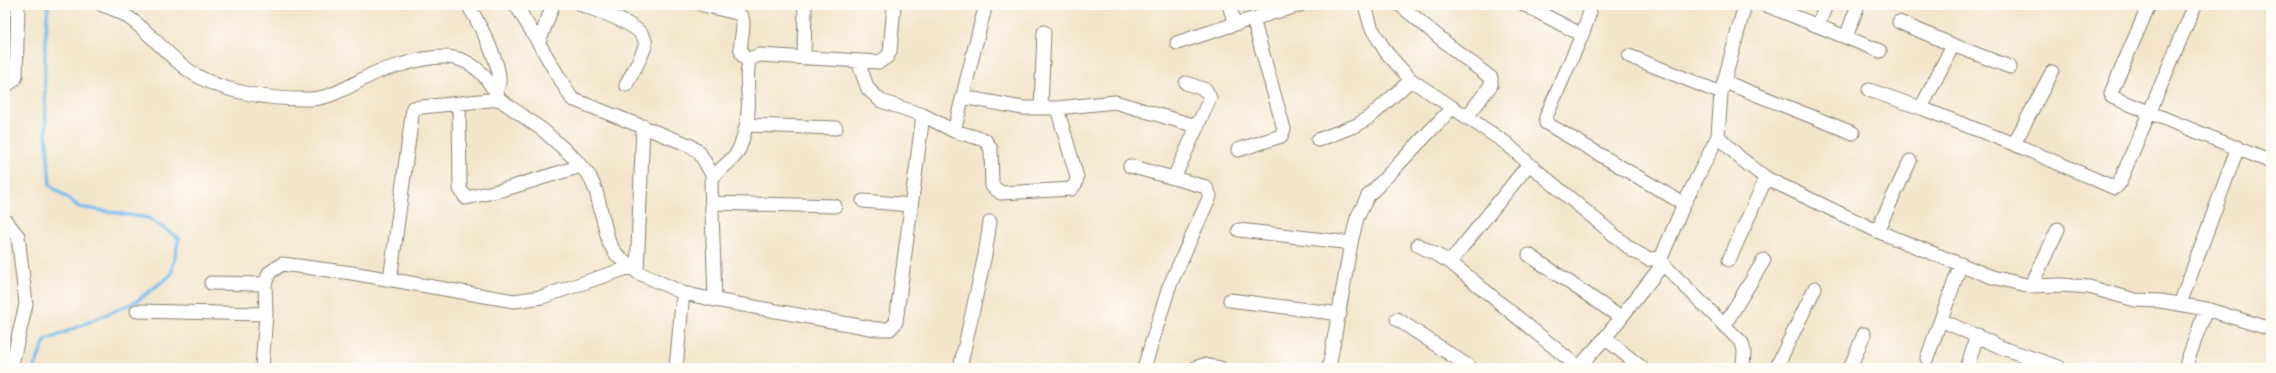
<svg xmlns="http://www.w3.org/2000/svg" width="2276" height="373" font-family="Mali,sans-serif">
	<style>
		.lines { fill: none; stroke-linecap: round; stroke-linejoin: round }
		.stream { stroke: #76bdee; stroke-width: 3.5 }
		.minor-casing { stroke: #888073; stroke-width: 15 }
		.minor { stroke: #fff; stroke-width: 13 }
	</style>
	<rect width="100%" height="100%" fill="#fdfcf7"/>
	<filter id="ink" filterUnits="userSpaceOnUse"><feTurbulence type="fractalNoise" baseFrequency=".025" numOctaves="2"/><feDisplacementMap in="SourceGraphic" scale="8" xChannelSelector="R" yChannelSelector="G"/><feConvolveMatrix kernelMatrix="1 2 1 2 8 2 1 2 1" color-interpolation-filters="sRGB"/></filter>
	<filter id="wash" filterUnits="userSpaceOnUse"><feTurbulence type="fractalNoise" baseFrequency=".012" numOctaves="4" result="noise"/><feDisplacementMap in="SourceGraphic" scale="16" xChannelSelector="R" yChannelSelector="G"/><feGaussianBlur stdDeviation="0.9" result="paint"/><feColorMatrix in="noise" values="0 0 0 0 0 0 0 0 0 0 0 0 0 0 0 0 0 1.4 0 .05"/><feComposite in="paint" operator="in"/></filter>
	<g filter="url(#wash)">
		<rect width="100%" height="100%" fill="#f3e5ca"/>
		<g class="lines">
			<!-- stream -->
			<path class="stream" d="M 34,368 L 45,341 L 137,301 L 171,275 L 179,238 L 148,218 L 79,207 L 50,185 C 45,124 42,67 48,5"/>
		</g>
	</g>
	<g filter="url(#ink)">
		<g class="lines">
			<!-- minor casing -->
			<g class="minor-casing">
				<path id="minor" d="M 102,5 C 138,14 161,52 191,72 C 222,93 274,100 311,99 C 334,98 355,82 375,73 C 384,69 395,67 404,64 C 441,53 470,51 492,87 L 498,87 C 506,71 477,20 468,5
					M 516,5 L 572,99 L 689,145 L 699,152 L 713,176
					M 582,5 C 597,11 650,26 645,46 C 641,59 632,73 626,85
					M 703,5 L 737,13 L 742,17 C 747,34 732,50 749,62
					M 1229,5 L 1235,24 L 1300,5
					M 1365,5 L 1371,27 L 1386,52 L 1411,80 L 1506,143 L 1529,164 L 1632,250 L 1648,259 L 1661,258
					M 1400,5 L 1451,47 L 1491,78 L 1491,85 L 1466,118
					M 1525,5 L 1582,35
					M 1766,5 L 1880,51
					M 2149,5 L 2111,93 L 2112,97 L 2271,162
					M 1590,12 L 1582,35 L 1546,117 L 1546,123 L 1684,204
					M 1899,22 L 1953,45 L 1921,108 L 2014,144 L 2115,188 L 2119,184 L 2195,5
					M 1818,25 L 1826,5
					M 1846,37 L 1858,5
					M 539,42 L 553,5
					M 1177,43 L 1235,24
					M 1953,45 L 2010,67
					M 1629,56 L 1721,93
					M 804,58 L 805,5
					M 858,62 L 868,89 L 881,101 L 923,115 L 954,131 L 985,140 L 991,149 L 992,186 L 1001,193 L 1071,189 L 1076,183 L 1077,177 L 1057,108
					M 1725,82 L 1853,133
					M 5,87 L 15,79 L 16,75 L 18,5
					M 495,88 L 499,99 L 544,131 L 574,158 L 590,177 L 596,191 L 609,243 L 616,254 L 637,272 L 683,293 L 715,300 L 876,329 L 890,329 L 896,322 L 923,115
					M 1869,90 L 1921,108
					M 963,97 L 1023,108 L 1057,108 L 1115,102 L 1196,126
					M 459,104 L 460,189 L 466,198 L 502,190 L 581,166
					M 1041,108 L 1044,32
					M 747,125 L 836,128
					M 954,131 C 965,89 974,47 986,5
					M 1718,136 L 1740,158 L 1766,178 L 1877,231 L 1992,277 L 2031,286 L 2061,285 L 2089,287 L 2135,300 L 2161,301 L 2206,309 L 2271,329
					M 1318,140 L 1357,125 L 1371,116 L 1411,80
					M 2014,144 L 2052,72
					M 1238,150 L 1281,136 L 1284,129 L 1253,19
					M 1130,166 L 1206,187 L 1210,196 L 1169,287 L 1144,368
					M 1174,178 L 1210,98 L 1206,90 L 1186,83
					M 863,201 L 911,205
					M 712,203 L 835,206
					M 5,220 L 18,236 L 26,304 L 11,368
					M 1239,230 L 1351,243
					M 1877,231 L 1910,161
					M 1418,245 L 1450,262 L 1578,367
					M 1529,255 L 1620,317
					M 1729,260 L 1766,178
					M 1450,262 L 1529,164
					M 637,272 L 643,126
					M 390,280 L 413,108 L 499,99
					M 211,283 L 265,284
					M 2031,286 L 2058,229
					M 715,300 L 711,182 C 713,171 734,163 740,147 C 744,135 748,123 748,111 C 750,95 744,74 750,59 L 759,55 L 879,62 L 887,57 L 890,52 L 894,5
					M 1230,300 L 1340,314
					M 2180,304 L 2238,147
					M 137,311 L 266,314
					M 1397,319 L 1471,368
					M 1941,320 L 2005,349 L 2059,367
					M 1725,324 L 1764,260
					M 1927,358 L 1961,264
					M 2187,362 L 2206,309
					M 262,368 L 266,314 L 265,284 L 269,273 L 282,264 L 352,273 L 514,301 L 542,297 L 630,267
					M 676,368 L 683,293
					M 960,368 L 985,255 L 990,222
					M 1195,368 L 1203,365 L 1220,368
					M 1329,368 L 1351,243 L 1357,218 L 1368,196 L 1452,108
					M 1578,368 L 1605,338
					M 1642,368 L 1605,338 L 1663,264
					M 1743,368 L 1744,351 L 1742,343 L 1663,264 L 1661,258 L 1684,204 L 1718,136 L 1721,93 L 1745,5
					M 1776,368 L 1815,288
					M 1850,368 L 1864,334
					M 1967,368 L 1977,335"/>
			</g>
			<!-- minor -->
			<use href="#minor" class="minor"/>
		</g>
	</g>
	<!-- margin -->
	<rect width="2276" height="373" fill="none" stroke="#fdfcf7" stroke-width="20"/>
</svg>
